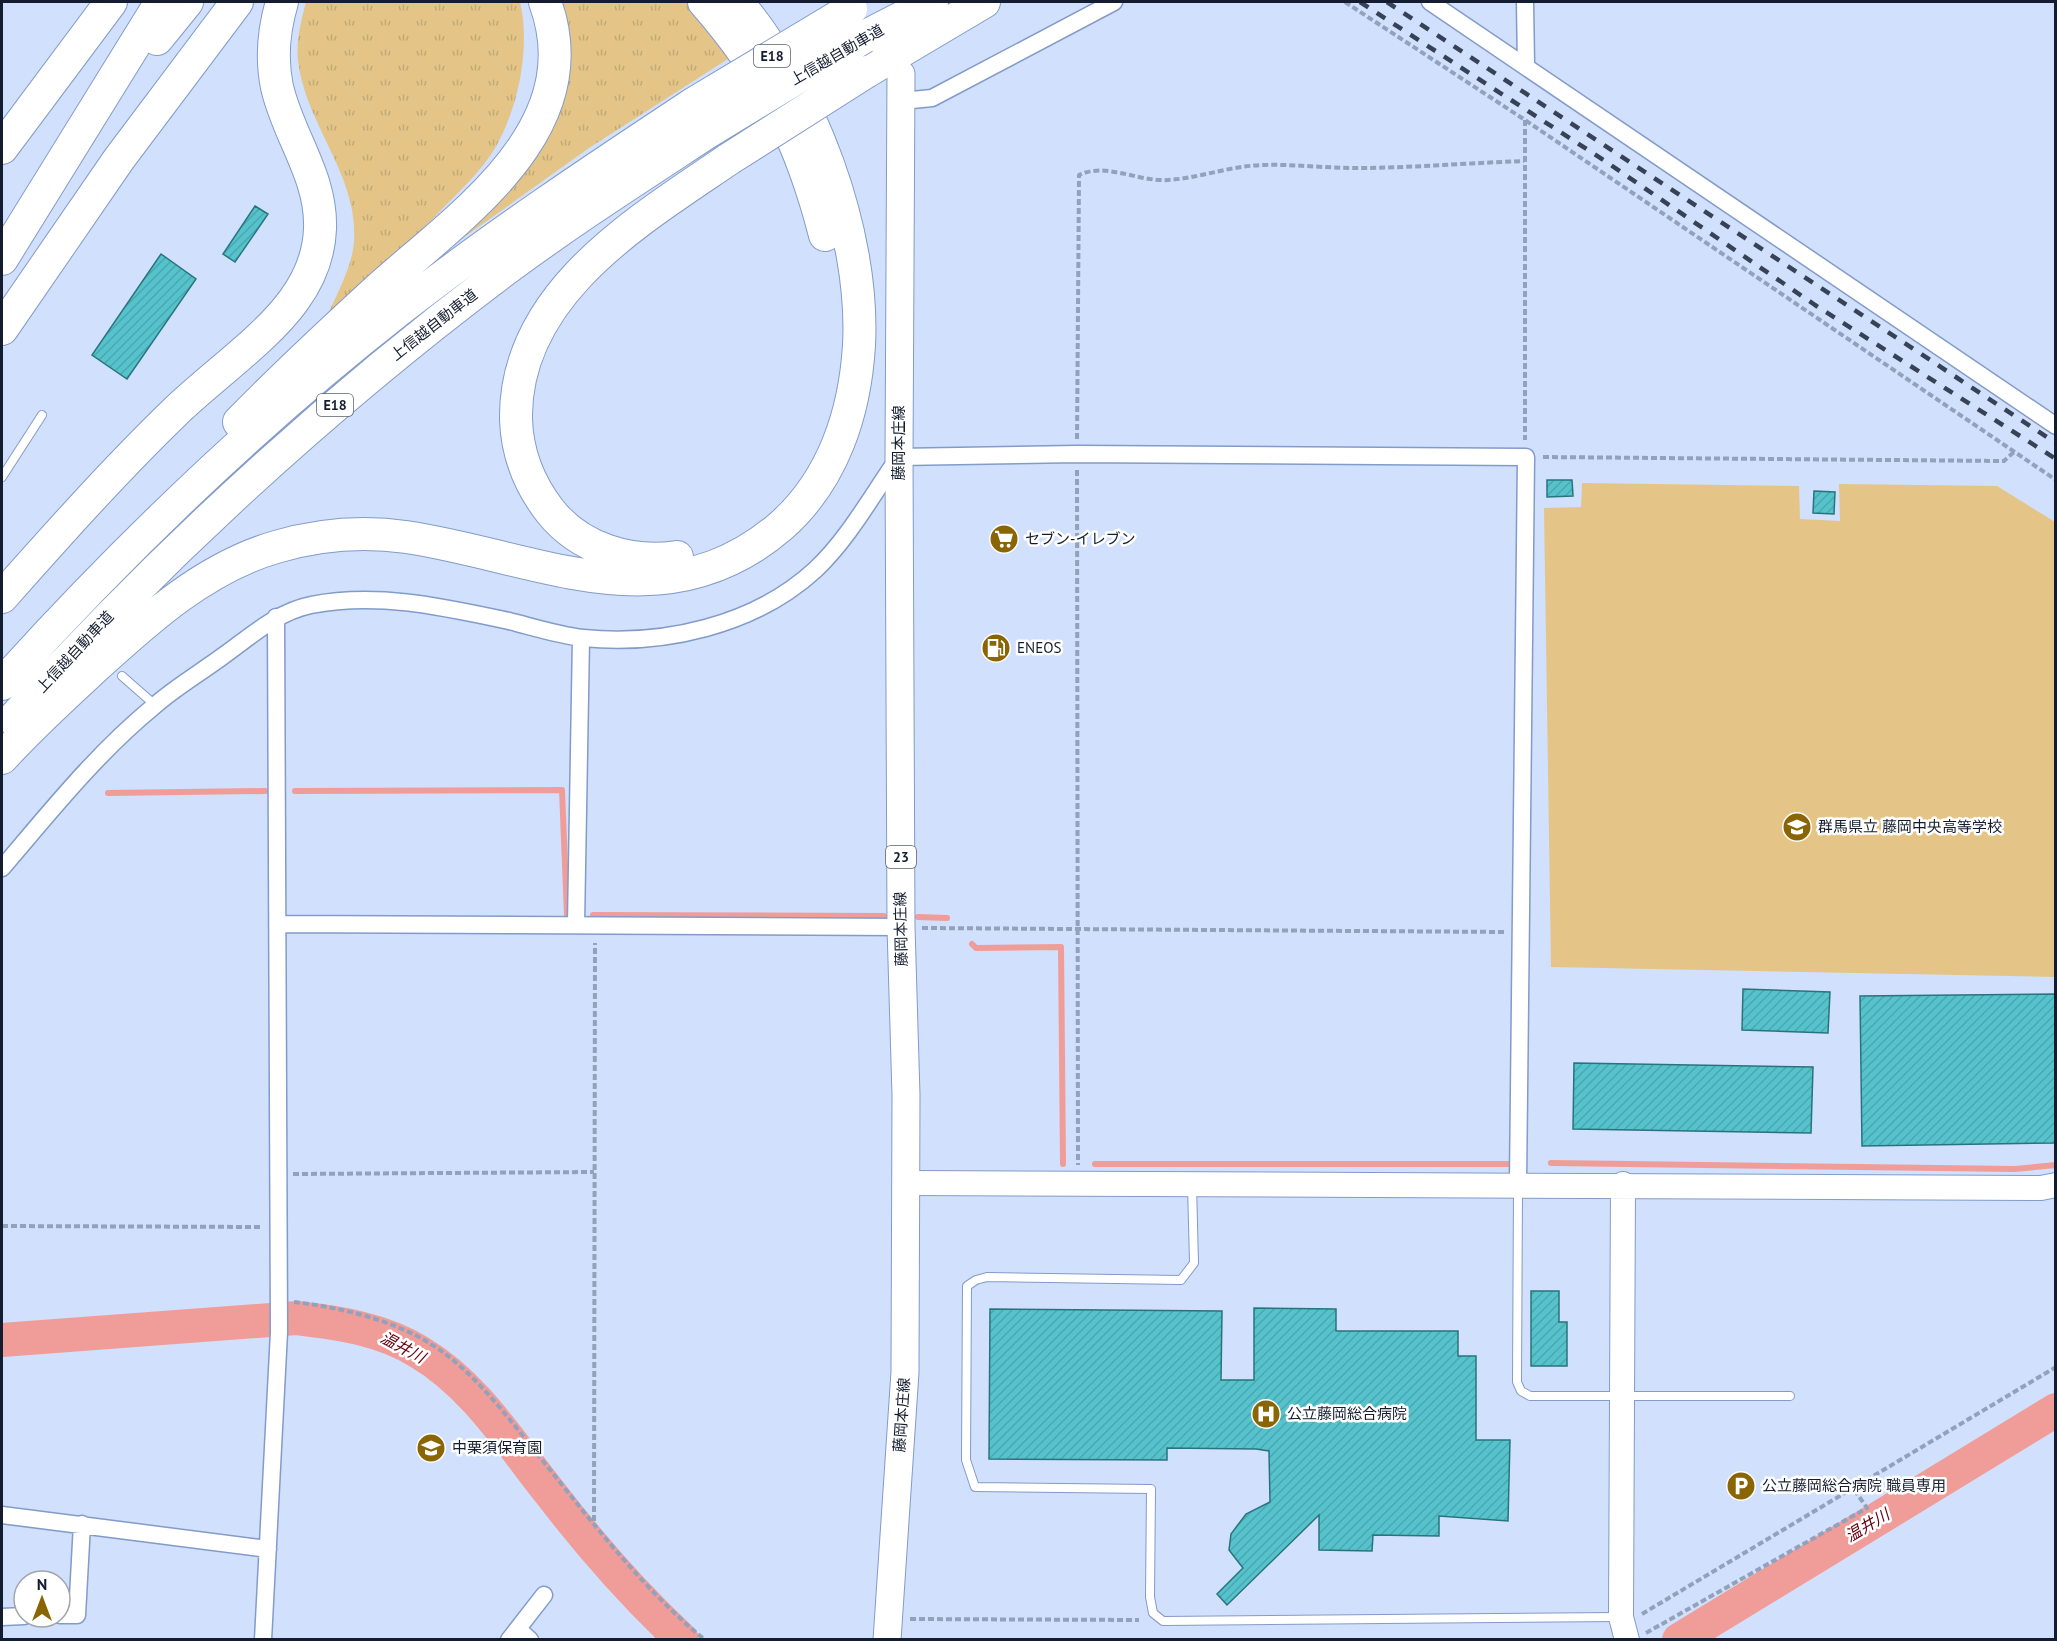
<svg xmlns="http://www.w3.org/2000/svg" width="2057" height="1641" font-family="'PT Sans','Noto Sans JP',sans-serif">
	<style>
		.grass { fill: url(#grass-tufts) }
		.garden { fill: #e4c587 }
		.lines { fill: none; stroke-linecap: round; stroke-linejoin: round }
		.stream { stroke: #f09d99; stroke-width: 6 }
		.river { stroke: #f09d99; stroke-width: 34 }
		.building { fill: url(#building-hatch); stroke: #29747b; stroke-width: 1.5 }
		.lane-casing { stroke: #839bc9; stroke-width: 10 }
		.street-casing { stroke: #839bc9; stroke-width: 19 }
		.secondary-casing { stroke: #839bc9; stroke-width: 26 }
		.primary-casing { stroke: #839bc9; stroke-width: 29 }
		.highway-casing { stroke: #839bc9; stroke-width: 34 }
		.path { stroke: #93a1ba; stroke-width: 4; stroke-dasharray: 6 3; stroke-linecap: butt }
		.lane { stroke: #fff; stroke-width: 8 }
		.street { stroke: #fff; stroke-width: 16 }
		.secondary { stroke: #fff; stroke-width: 24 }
		.primary { stroke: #fff; stroke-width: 27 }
		.highway { stroke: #fff; stroke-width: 32 }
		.rail { stroke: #374256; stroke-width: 4.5; stroke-dasharray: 10 10; stroke-linecap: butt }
		.highway-bridge-casing { stroke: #839bc9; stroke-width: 34; stroke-linecap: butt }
		.highway-bridge { stroke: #fff; stroke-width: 32 }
		.labels { text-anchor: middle; stroke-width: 5; stroke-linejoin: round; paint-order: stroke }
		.shield { fill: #fff; stroke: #5a616d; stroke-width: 1.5 }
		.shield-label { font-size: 14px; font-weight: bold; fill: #141d2f }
		.street-label { font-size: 15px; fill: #141d2f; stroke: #fff }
		.poi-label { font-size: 15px; fill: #141d2f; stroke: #fff; text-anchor: start }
		.water-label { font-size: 16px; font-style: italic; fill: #64000d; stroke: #fff }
	</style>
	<defs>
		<pattern id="grass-tufts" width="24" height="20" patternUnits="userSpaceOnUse" patternTransform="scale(1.5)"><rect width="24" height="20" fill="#e4c587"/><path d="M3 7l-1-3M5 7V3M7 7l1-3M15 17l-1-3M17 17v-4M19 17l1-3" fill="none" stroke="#c3a975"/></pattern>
		<pattern id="building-hatch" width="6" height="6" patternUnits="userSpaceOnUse" patternTransform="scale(1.5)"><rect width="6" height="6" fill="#56c3cc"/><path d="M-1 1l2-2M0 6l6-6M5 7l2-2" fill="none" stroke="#4aa7b0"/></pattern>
	</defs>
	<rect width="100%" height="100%" fill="#d0e0fd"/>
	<!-- grass -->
	<path class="grass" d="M 306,2 L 520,2 C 530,45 520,99 500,139 C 487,165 465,186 445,206 C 406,247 365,285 324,323 C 334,299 352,269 354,242 C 359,175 305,125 298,60 C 296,40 301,21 306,2 Z
		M 560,2 L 686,2 L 731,57 L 589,148 L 428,263 L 567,60 L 564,11 Z"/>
	<!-- garden -->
	<path class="garden" d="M 1582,483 L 1799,486 L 1800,519 L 1840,521 L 1839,484 L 1997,486 L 2055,522 L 2055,977 L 1551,967 L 1544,508 L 1581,507 Z"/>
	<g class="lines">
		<!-- stream -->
		<path class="stream" d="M 295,791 L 562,790 L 567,915
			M 108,793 L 265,791
			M 593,915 L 884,916
			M 918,917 L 947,918
			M 972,944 L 976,948 L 1061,947 L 1063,1164
			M 1551,1163 L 2015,1169 L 2056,1165
			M 1095,1164 L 1511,1164"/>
		<!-- river -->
		<path class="river" d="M 2,1340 L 297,1318 C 339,1323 382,1329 419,1352 C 475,1385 511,1444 551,1494 C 591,1546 634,1595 682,1640
			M 1679,1640 L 2056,1410"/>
	</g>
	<!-- building -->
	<path class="building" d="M 255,206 L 268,214 L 235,262 L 223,254 Z
		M 161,254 L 196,279 L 127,379 L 92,355 Z
		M 1547,480 L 1572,480 L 1573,496 L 1547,497 Z
		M 1814,491 L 1835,492 L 1834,514 L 1813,513 Z
		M 1743,989 L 1830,992 L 1828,1033 L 1742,1030 Z
		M 2055,994 L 2055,1143 L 1862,1146 L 1860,996 Z
		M 1574,1063 L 1813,1067 L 1811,1133 L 1573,1129 Z
		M 1531,1291 L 1559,1291 L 1559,1322 L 1567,1322 L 1567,1366 L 1531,1366 Z
		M 1254,1308 L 1336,1309 L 1336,1331 L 1458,1331 L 1458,1356 L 1476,1356 L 1476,1440 L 1510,1440 L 1508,1521 L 1439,1516 L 1439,1536 L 1373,1535 L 1372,1551 L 1319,1550 L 1319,1515 L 1227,1605 L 1217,1594 L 1243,1568 L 1229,1550 L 1231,1534 L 1246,1514 L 1270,1502 L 1269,1451 L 1256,1449 L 1167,1448 L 1167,1460 L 989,1459 L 990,1309 L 1222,1311 L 1221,1380 L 1254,1380 Z"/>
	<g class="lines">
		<!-- lane casing -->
		<g class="lane-casing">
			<path id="lane" d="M 2,477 L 42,415
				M 122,676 L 155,705
				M 1192,1185 L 1194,1263 L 1181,1280 L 987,1277 L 976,1280 L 967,1286 L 966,1460 L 975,1487 L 1151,1489 L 1150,1597 L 1153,1613 L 1163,1621 L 1618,1617
				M 1518,1189 L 1517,1382 L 1521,1391 L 1530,1396 L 1790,1396"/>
		</g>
		<!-- street casing -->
		<g class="street-casing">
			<path id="street" d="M 1430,2 L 2056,426
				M 1525,2 L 1526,66
				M 902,101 L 932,98 L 1114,2
				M 2,868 C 50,812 96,754 153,707 C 174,688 200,673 223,656 C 251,636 277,612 311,605 C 378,592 443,607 509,621 C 533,627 558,635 583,638 C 662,646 754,626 815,570 C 849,538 872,495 899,457 L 1077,454 L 1526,457 L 1518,1183
				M 279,924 L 901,927
				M 576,924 L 581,638
				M 2,1515 L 268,1549
				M 60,1615 L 77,1615 L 82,1524
				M 2,1617 L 24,1616
				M 518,1629 L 530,1640
				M 263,1640 L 279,1332 L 276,617
				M 509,1640 L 544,1595"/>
		</g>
		<!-- secondary casing -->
		<g class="secondary-casing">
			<path id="secondary" d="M 906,1183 L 2041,1188 L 2056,1185
				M 1623,1184 L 1621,1617 L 1627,1640"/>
		</g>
		<!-- primary casing -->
		<g class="primary-casing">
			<path id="primary" d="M 887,1640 L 905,1372 L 906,1095 L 901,927 L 899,457 L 901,74"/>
		</g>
		<!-- highway casing -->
		<g class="highway-casing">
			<path id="highway" d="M 704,2 C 768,75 801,141 825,235
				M 864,37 L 932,2
				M 157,39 L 187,2
				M 866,72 L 984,2
				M 2,148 L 111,2
				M 2,259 L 161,2
				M 2,329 L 119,159 L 237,2
				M 239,422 C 284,376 330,333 377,290 C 458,217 592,130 545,2
				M 677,557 C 631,564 580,549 550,511 C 529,484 517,454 516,419 C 514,294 638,221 729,159
				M 2,597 C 58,534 114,471 175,412 C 211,377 266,339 294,300 C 310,278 319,256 320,229 C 322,176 288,136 277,87 C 271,58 274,29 282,2
				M 2,684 C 123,550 256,422 399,310 C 494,236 593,170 693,104
				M 13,719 C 162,555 324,406 502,272 C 569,222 641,176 711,130
				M 2,758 C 29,728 60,700 90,672 C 145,622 203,568 276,547 C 317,535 363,531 406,537 C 536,556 663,628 781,526 C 833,480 855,413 859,345 C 865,232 810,87 737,2"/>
		</g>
		<!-- path -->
		<path class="path" d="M 1345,2 L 1525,120 L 2056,480
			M 1525,120 L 1525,440
			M 1077,439 L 1079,175 C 1106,162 1138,182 1168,180 C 1200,178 1229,166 1263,165 C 1293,164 1324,168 1355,168 C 1411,168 1468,163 1524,161
			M 1543,457 L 2004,461 L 2014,452
			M 1077,470 L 1078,1165
			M 922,928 L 1506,932
			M 293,1174 L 594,1172
			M 2,1226 L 262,1227
			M 294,1302 C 345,1308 403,1322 444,1353 C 479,1379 507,1416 534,1450 C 587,1515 640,1587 705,1640
			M 594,1521 L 595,943
			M 1642,1614 L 2056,1367
			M 910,1619 L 1139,1620
			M 1646,1633 L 1867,1508 L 1853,1488"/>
		<!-- lane -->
		<use href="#lane" class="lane"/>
		<!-- street -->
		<use href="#street" class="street"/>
		<!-- secondary -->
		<use href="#secondary" class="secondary"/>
		<!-- primary -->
		<use href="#primary" class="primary"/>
		<!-- highway -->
		<use href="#highway" class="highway"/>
		<!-- rail -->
		<path class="rail" d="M 1360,2 L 1605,161 L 1815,305 L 2056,459
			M 1387,2 L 2056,443"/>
		<!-- highway-bridge casing -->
		<g class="highway-bridge-casing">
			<path id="highway-bridge" d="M 693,104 L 851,9
				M 711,130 L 864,37
				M 729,159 L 866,72"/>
		</g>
		<!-- highway-bridge -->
		<use href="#highway-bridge" class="highway-bridge"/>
	</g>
	<!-- icons -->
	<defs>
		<g id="supermarket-disc" transform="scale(1.5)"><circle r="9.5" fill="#8a6504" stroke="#fff"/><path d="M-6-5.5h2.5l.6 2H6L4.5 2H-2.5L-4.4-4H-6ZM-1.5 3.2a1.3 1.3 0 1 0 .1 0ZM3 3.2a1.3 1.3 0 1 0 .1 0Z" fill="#fff"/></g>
		<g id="fuel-disc" transform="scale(1.5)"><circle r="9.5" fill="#8a6504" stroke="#fff"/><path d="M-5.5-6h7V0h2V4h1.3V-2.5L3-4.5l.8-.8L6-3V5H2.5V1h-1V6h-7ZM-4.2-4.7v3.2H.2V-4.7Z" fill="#fff"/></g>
		<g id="school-disc" transform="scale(1.5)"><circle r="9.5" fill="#8a6504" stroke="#fff"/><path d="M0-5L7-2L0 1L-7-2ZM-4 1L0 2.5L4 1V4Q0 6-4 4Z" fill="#fff"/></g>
		<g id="hospital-disc" transform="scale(1.5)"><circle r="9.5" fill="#8a6504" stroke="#fff"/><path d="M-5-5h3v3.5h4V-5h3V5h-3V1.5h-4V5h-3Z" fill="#fff"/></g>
		<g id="parking-disc" transform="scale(1.5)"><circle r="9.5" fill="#8a6504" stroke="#fff"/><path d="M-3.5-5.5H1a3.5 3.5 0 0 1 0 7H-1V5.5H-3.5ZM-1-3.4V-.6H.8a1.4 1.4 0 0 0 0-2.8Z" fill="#fff"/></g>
	</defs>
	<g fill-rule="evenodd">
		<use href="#supermarket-disc" x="1004" y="539"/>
		<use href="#fuel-disc" x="996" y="648"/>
		<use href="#school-disc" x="1797" y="827"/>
		<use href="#hospital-disc" x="1266" y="1414"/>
		<use href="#school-disc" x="431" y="1448"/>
		<use href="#parking-disc" x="1741" y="1486"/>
	</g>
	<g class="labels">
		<!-- shield labels -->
		<g class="shield">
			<rect x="754" y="45" width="36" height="22" rx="4.5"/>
			<rect x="317" y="394" width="36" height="22" rx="4.5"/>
			<rect x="886" y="846" width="30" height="22" rx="4.5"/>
		</g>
		<g class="shield-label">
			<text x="772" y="61">E18</text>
			<text x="335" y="410">E18</text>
			<text x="901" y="862">23</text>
		</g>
		<!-- street labels -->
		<g class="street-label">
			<text transform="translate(837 55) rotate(-30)" y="5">上信越自動車道</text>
			<text transform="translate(434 325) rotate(-38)" y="5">上信越自動車道</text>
			<text transform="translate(899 443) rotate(-90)" y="5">藤岡本庄線</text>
			<text transform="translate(75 652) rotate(-47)" y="5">上信越自動車道</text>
			<text transform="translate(901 929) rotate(-91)" y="5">藤岡本庄線</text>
			<text transform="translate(902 1415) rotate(-86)" y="5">藤岡本庄線</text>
		</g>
		<!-- poi labels -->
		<g class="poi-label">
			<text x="1025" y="544">セブン-イレブン</text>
			<text x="1017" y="653">ENEOS</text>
			<text x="1818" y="832">群馬県立 藤岡中央高等学校</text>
			<text x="1287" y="1419">公立藤岡総合病院</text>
			<text x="452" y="1453">中栗須保育園</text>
			<text x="1762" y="1491">公立藤岡総合病院 職員専用</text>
		</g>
		<!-- water labels -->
		<g class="water-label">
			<text transform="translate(403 1347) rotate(28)" y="6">温井川</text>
			<text transform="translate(1867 1525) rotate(-31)" y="6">温井川</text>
		</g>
	</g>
	<!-- border -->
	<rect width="2057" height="1641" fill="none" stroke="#141d2f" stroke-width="6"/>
	<!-- north arrow -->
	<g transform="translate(42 1599)"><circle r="28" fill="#ffffff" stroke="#a1a5ac" stroke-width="1.5"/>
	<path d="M0-4.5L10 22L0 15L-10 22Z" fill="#8a6504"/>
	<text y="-9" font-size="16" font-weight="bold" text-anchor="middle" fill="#141d2f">N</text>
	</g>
</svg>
